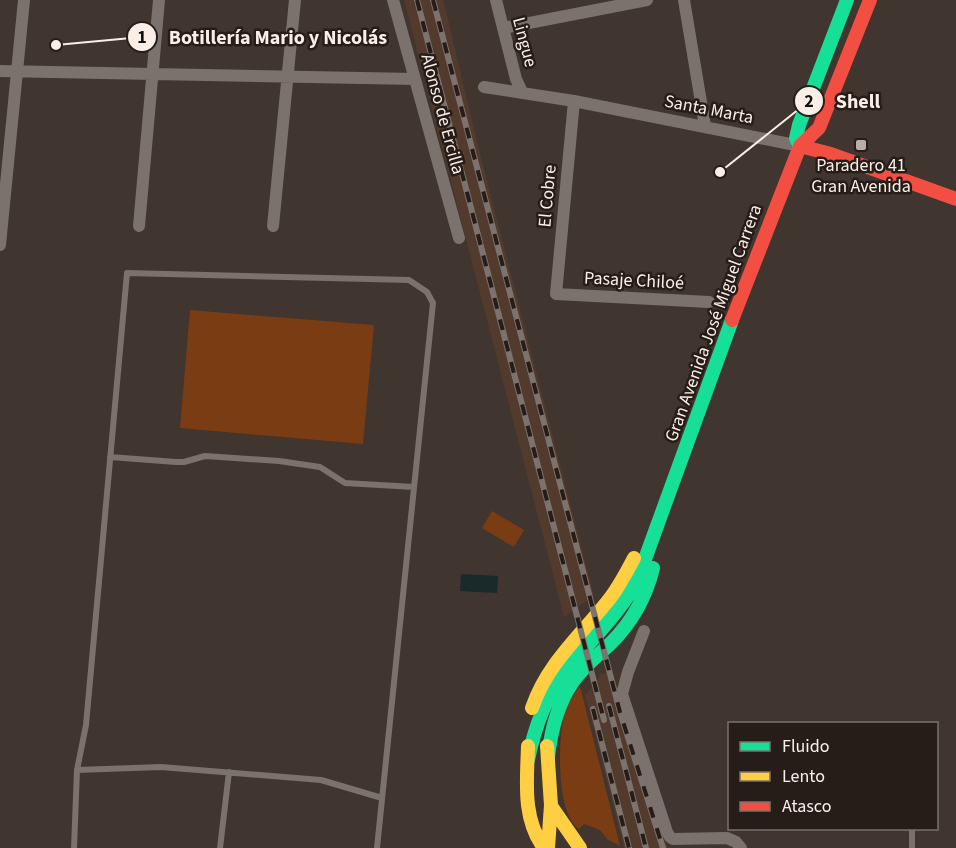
<svg xmlns="http://www.w3.org/2000/svg" width="956" height="848" font-family="'Source Sans 3',sans-serif">
	<style>
		.built { fill: #523a2c }
		.green { fill: #793c13 }
		.water { fill: #1a2a2b }
		.lines { fill: none; stroke-linecap: round; stroke-linejoin: round }
		.lane { stroke: #7b716d; stroke-width: 6 }
		.street { stroke: #7b716d; stroke-width: 12 }
		.fast { stroke: #16e098; stroke-width: 14 }
		.slow { stroke: #ffcf43; stroke-width: 14 }
		.jam { stroke: #f24e42; stroke-width: 14 }
		.rail-casing { stroke: #7c736f; stroke-width: 6 }
		.rail { stroke: #261d18; stroke-width: 4; stroke-dasharray: 11; stroke-linecap: butt }
		.poi-dot { fill: #baada7; stroke: #261d18; stroke-width: 2 }
		.labels { text-anchor: middle; stroke-width: 5; stroke-linejoin: round; paint-order: stroke }
		.street-label { font-size: 18px; fill: #fbeee7; stroke: #261d18 }
		.poi-label { font-size: 18px; fill: #fbeee7; stroke: #261d18 }
		.leader { fill: none; stroke: #fbeee7; stroke-width: 2 }
		.callout-dot { fill: #fbeee7; stroke: #261d18; stroke-width: 2 }
		.mark-label { font-size: 18px; text-anchor: middle; font-weight: bold; fill: #111 }
		.callout-label { font-size: 20px; text-anchor: middle; font-weight: bold; fill: #fbeee7; stroke: #261d18; stroke-width: 5; stroke-linejoin: round; paint-order: stroke }
	</style>
	<rect width="100%" height="100%" fill="#40352f"/>
	<!-- built -->
	<path class="built" d="M 404,0 L 443,0 L 448,19 L 479,150 L 594,596 L 564,617 Z
		M 612,669 L 633,744 L 668,848 L 624,848 L 585,695 L 595,684 L 601,674 L 609,672 Z"/>
	<!-- green -->
	<path class="green" d="M 190,310 L 374,325 L 363,444 L 180,428 Z
		M 492,511 L 524,530 L 514,547 L 482,528 Z
		M 580,686 L 620,846 L 607,839 L 600,830 L 584,824 L 579,829 C 555,813 558,736 565,711 C 568,702 575,694 580,686 Z"/>
	<!-- water -->
	<path class="water" d="M 461,574 L 498,576 L 497,593 L 460,591 Z"/>
	<g class="lines">
		<!-- lane -->
		<path class="lane" d="M 110,457 L 176,462 L 184,462 L 205,456 L 279,461 L 320,467 L 345,483 L 414,487
			M 77,770 L 161,767 L 321,780 L 382,798
			M 912,828 L 912,848
			M 74,848 L 77,770 L 86,725 L 127,273 L 409,280 L 427,292 L 433,303 L 377,848
			M 220,848 L 229,772"/>
		<!-- street -->
		<path class="street" d="M 393,0 L 459,238
			M 496,0 L 516,79 L 522,92
			M 684,0 L 705,126
			M 503,28 L 647,0
			M 0,71 L 415,79
			M 484,87 L 574,101 L 800,146
			M 574,101 L 556,294 L 709,302
			M 139,226 L 159,0
			M 273,226 L 295,0
			M 0,245 L 24,0
			M 644,631 L 628,672 L 622,694 L 667,832 L 670,837 L 673,839 L 727,838 L 736,842 L 741,848"/>
		<!-- fast -->
		<path class="fast" d="M 800,146 L 796,138 L 799,125 L 847,0
			M 548,757 C 551,731 557,705 572,683 C 582,668 597,656 611,643 C 632,622 646,597 653,568
			M 528,760 C 534,730 544,700 563,675 C 587,643 617,617 637,581 L 732,320"/>
		<!-- slow -->
		<path class="slow" d="M 532,708 C 547,664 579,637 607,602 C 618,589 626,573 634,558
			M 528,746 C 527,781 522,818 544,848
			M 547,746 L 551,805 L 548,848
			M 551,806 L 580,848"/>
		<!-- jam -->
		<path class="jam" d="M 800,146 L 831,154 L 956,199
			M 732,320 L 800,146 L 819,128 L 870,0"/>
		<!-- rail casing -->
		<g class="rail-casing">
			<path id="rail" d="M 417,0 L 604,720
				M 433,0 L 620,712 L 663,848
				M 609,706 L 646,848
				M 593,709 L 629,848"/>
		</g>
		<!-- rail -->
		<use href="#rail" class="rail"/>
	</g>
	<!-- markers -->
	<rect class="poi-dot" x="855" y="139" width="12" height="12" rx="3"/>
	<g class="labels">
		<!-- street labels -->
		<g class="street-label">
			<text transform="translate(525 42) rotate(75)" y="6">Lingue</text>
			<text transform="translate(709 109) rotate(11)" y="6">Santa Marta</text>
			<text transform="translate(443 114) rotate(75)" y="6">Alonso de Ercilla</text>
			<text transform="translate(547 196) rotate(-85)" y="6">El Cobre</text>
			<text transform="translate(634 280) rotate(3)" y="6">Pasaje Chiloé</text>
			<text transform="translate(713 323) rotate(-70)" y="6">Gran Avenida José Miguel Carrera</text>
		</g>
		<!-- poi labels -->
		<g class="poi-label">
			<text x="861" y="171">Paradero 41<tspan x="861" dy="21">Gran Avenida</tspan></text>
		</g>
	</g>
	<!-- callouts -->
	<path class="leader" d="M56 45L142 37M720 172L809 101"/>
	<g class="callout-dot">
		<circle cx="56" cy="45" r="6"/>
		<circle cx="720" cy="172" r="6"/>
		<circle cx="142" cy="37" r="15"/>
		<circle cx="809" cy="101" r="15"/>
	</g>
	<g class="mark-label">
		<text x="142" y="43">1</text>
		<text x="809" y="107">2</text>
	</g>
	<g class="callout-label">
		<text x="278" y="44">Botillería Mario y Nicolás</text>
		<text x="858" y="108">Shell</text>
	</g>
	<!-- legend -->
	<rect x="728" y="722" width="210" height="108" fill="#261d18" stroke="#7b716b" stroke-width="1.5"/>
	<rect x="740" y="742" width="30" height="9" fill="#16e098" stroke="#7b716b" stroke-width="1.5"/>
	<text x="782" y="752" font-size="18" fill="#fbeee7">Fluido</text>
	<rect x="740" y="772" width="30" height="9" fill="#ffcf43" stroke="#7b716b" stroke-width="1.5"/>
	<text x="782" y="782" font-size="18" fill="#fbeee7">Lento</text>
	<rect x="740" y="802" width="30" height="9" fill="#f24e42" stroke="#7b716b" stroke-width="1.5"/>
	<text x="782" y="812" font-size="18" fill="#fbeee7">Atasco</text>
</svg>
